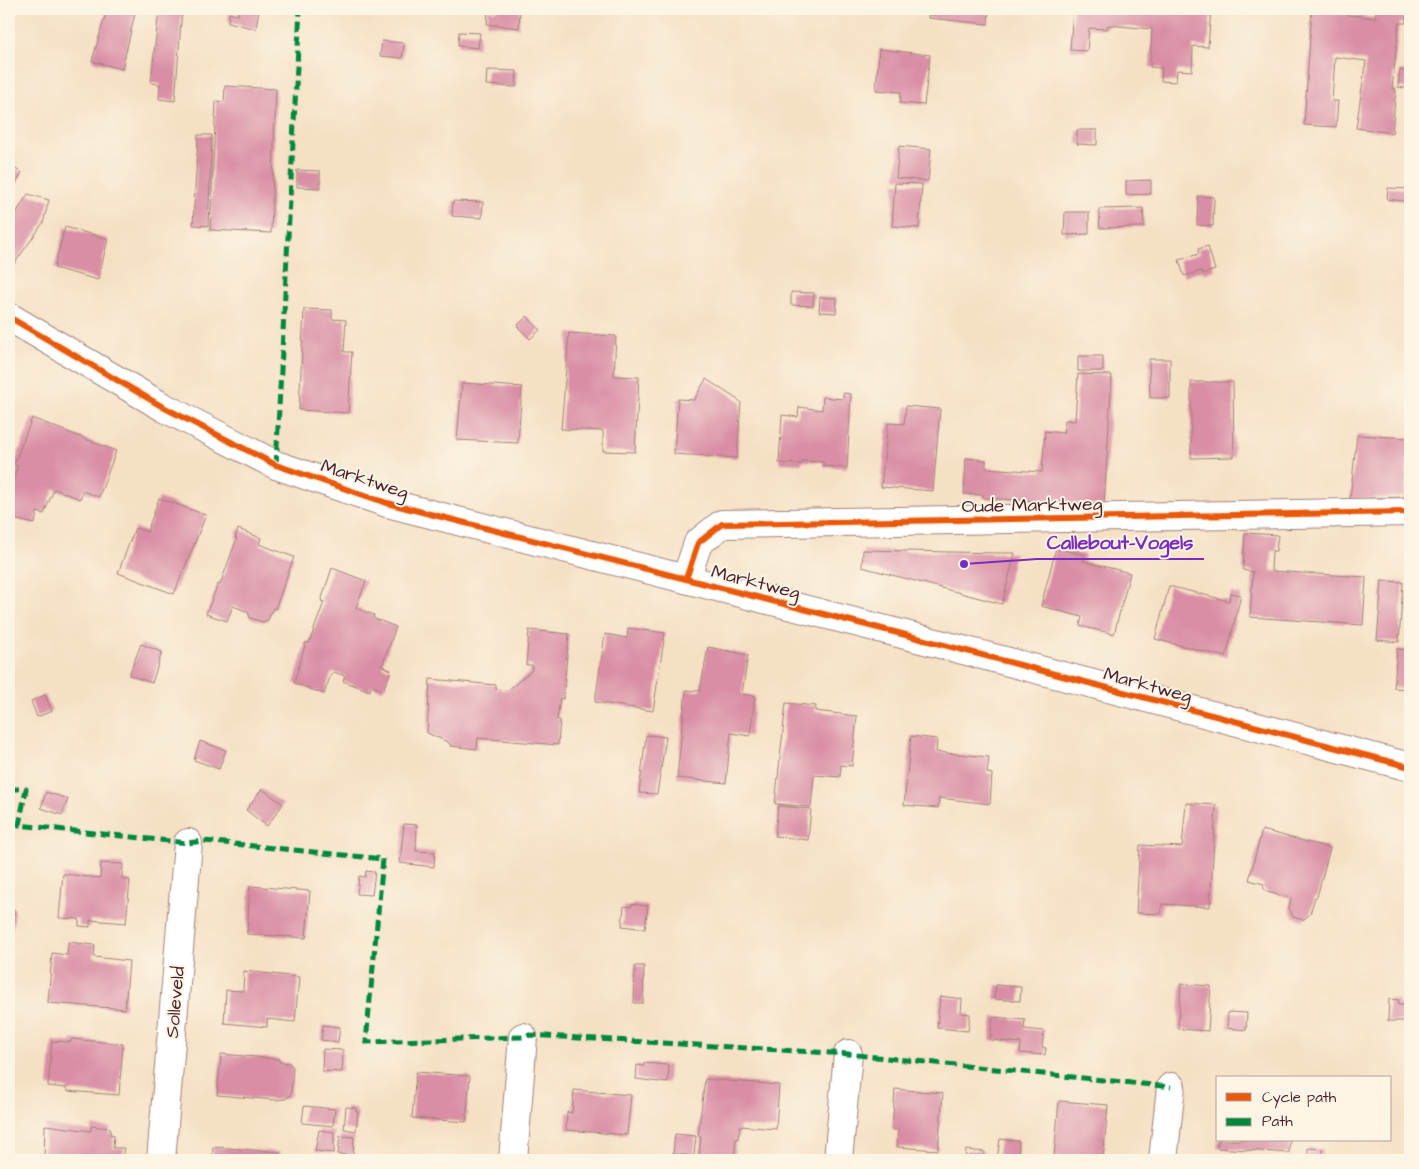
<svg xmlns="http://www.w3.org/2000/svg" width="1419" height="1169" font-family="'Architects Daughter',sans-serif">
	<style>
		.building { fill: #d98ea5 }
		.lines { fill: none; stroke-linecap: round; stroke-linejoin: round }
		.minor-casing { stroke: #a08078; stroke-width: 30 }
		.tertiary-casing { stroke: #a08078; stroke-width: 30 }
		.minor { stroke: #fff; stroke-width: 28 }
		.tertiary { stroke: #fff; stroke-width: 28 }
		.quiet { stroke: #00873e; stroke-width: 5; stroke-dasharray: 10 5; stroke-linecap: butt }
		.cycleway-casing { stroke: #fcf5e5; stroke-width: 9 }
		.cycleway { stroke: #e8590c; stroke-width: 6 }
		.labels { text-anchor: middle; stroke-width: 4; stroke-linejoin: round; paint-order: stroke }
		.street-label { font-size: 19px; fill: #4a1f2b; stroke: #fcf5e5 }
		.leader { fill: none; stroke: #7b2cbf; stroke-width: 2 }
		.callout-dot { fill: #7b2cbf; stroke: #fcf5e5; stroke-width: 2 }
		.callout-label { font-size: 20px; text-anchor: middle; font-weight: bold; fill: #7b2cbf; stroke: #fcf5e5; stroke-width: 4; stroke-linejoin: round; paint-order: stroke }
	</style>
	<rect width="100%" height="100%" fill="#fcf5e5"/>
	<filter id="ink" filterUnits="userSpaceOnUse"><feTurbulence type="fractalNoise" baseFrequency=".02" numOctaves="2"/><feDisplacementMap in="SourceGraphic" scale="10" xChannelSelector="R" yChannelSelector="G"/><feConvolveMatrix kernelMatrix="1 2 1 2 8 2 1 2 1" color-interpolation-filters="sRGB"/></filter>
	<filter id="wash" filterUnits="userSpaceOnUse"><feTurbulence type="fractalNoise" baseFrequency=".0096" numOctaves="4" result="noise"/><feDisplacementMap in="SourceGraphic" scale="20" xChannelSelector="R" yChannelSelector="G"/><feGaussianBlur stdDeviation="1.12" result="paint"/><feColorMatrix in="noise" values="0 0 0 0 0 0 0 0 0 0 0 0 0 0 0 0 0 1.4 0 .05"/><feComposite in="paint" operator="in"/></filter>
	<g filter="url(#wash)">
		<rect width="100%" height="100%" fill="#f5e0c4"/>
		<g id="blocks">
			<!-- building -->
			<path class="building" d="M 107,9 L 136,9 L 122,69 L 92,61 Z
				M 159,9 L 182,9 L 175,101 L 159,99 L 160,84 L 151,83 Z
				M 239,9 L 259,9 L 256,29 L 228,22 L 229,13 L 238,15 Z
				M 498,9 L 520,9 L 519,28 L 487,24 L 488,10 L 497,11 Z
				M 929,9 L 989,9 L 988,24 L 928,18 Z
				M 1073,9 L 1211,9 L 1208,47 L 1193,46 L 1192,71 L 1177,70 L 1176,82 L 1161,81 L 1162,68 L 1150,67 L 1152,29 L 1108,25 L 1107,29 L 1089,28 L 1087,51 L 1070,50 Z
				M 1312,9 L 1334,9 L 1334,13 L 1375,18 L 1376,9 L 1410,9 L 1410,16 L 1406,16 L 1406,23 L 1399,23 L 1392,89 L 1396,89 L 1392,133 L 1356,128 L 1366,61 L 1335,57 L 1332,101 L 1338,101 L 1336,127 L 1304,125 Z
				M 459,32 L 480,33 L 478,48 L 458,46 Z
				M 382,41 L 404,43 L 402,58 L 380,56 Z
				M 879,49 L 930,55 L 924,105 L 900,103 L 901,92 L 876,90 Z
				M 487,70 L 517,71 L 516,87 L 486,85 Z
				M 1400,70 L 1410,72 L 1410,89 L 1398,87 Z
				M 225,86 L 276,89 L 271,233 L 210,230 L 216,101 L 224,102 Z
				M 1077,130 L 1097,130 L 1097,145 L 1077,144 Z
				M 198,135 L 212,135 L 208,226 L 193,225 Z
				M 899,146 L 931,149 L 928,181 L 896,178 Z
				M 9,165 L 22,173 L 9,195 Z
				M 297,170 L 320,171 L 320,188 L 297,187 Z
				M 1151,180 L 1151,194 L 1126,195 L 1126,181 Z
				M 895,183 L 922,184 L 919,228 L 892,226 Z
				M 1388,188 L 1410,189 L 1410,202 L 1387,199 Z
				M 28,194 L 49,200 L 43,223 L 12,267 L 9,265 L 9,224 Z
				M 1198,196 L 1214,197 L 1213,226 L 1197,225 Z
				M 453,201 L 483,202 L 482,218 L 452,216 Z
				M 1143,208 L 1144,227 L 1100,228 L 1099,209 Z
				M 1065,212 L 1089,212 L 1089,234 L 1064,235 Z
				M 65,227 L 108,239 L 98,280 L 54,268 Z
				M 1208,246 L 1215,270 L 1203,274 L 1202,271 L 1184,276 L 1179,260 L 1199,254 L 1198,249 Z
				M 791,292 L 814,293 L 813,306 L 791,305 Z
				M 820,297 L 837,298 L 836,313 L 819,312 Z
				M 304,309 L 332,310 L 332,319 L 346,320 L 344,352 L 352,352 L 348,413 L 299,410 Z
				M 527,316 L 540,330 L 530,339 L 517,326 Z
				M 569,333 L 616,336 L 614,376 L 639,377 L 635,452 L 603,451 L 603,431 L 561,429 Z
				M 1078,356 L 1103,356 L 1103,371 L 1078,371 Z
				M 1149,359 L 1170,359 L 1170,398 L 1150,398 Z
				M 1078,374 L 1112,375 L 1104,505 L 983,498 L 983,495 L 964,494 L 966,458 L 986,460 L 986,468 L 1042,472 L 1045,431 L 1063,433 L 1065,420 L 1075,421 Z
				M 706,379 L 741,402 L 737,458 L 674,454 L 678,399 L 694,400 Z
				M 1191,382 L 1233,382 L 1234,457 L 1191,458 Z
				M 462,383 L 522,387 L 518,443 L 457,440 Z
				M 843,393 L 851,394 L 847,468 L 823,466 L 823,462 L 802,461 L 802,464 L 779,463 L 782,415 L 798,417 L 799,407 L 822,410 L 823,397 L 843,399 Z
				M 906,406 L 940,409 L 933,491 L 881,487 L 888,423 L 904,424 Z
				M 32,418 L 116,451 L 99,497 L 83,491 L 80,499 L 54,489 L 44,514 L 37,512 L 35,524 L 9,518 L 11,505 L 9,504 L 9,491 L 18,466 L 14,465 Z
				M 1357,435 L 1409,438 L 1405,497 L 1350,499 Z
				M 159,498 L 206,515 L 174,594 L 118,573 L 135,528 L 147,532 Z
				M 238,529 L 261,538 L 259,544 L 294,557 L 275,609 L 273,608 L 268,620 L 263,622 L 250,618 L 248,612 L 233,606 L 227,621 L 206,614 L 218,584 L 220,585 L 237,538 L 235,538 Z
				M 1245,533 L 1278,535 L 1276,551 L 1272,551 L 1271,571 L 1366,577 L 1363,625 L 1250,617 L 1253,572 L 1243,570 Z
				M 1056,548 L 1085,555 L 1083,561 L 1130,573 L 1114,634 L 1080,626 L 1082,617 L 1041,606 Z
				M 863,550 L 997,553 L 1015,553 L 1002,604 L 862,567 Z
				M 332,568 L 366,581 L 356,608 L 374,615 L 373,618 L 396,627 L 382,666 L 391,670 L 383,690 L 371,686 L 370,691 L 343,681 L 345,676 L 334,672 L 331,674 L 324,694 L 294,683 L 306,642 L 309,643 L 324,602 L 321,601 Z
				M 1382,581 L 1403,582 L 1399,642 L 1377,640 Z
				M 1169,586 L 1229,601 L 1231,593 L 1241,595 L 1226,657 L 1155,639 Z
				M 628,628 L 665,633 L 653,711 L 595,702 L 605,634 L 627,638 Z
				M 529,630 L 569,634 L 563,699 L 560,698 L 557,720 L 560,720 L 558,745 L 478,738 L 477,749 L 450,746 L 450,743 L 427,733 L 430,679 L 496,685 L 496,689 L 508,690 L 532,670 L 532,665 L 526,665 Z
				M 141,644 L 162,652 L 152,683 L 129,675 Z
				M 708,647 L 748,655 L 742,694 L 755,696 L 750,736 L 731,733 L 726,783 L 677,778 L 686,690 L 700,691 Z
				M 1397,649 L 1410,650 L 1410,689 L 1394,688 Z
				M 45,695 L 52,711 L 37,717 L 31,701 Z
				M 786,703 L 816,706 L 815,711 L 857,716 L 852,766 L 841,765 L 840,777 L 814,775 L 811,807 L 775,804 Z
				M 646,735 L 666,737 L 657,794 L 639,793 Z
				M 911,736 L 937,739 L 936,752 L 989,757 L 987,773 L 992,774 L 990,804 L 939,798 L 938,808 L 904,805 Z
				M 200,741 L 226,750 L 219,769 L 194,760 Z
				M 262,789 L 283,804 L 267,826 L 246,810 Z
				M 46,792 L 68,799 L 62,815 L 41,808 Z
				M 1186,803 L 1216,805 L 1210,907 L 1162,904 L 1161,914 L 1136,913 L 1140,845 L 1182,847 Z
				M 778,806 L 811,809 L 808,840 L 775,836 Z
				M 404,824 L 417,825 L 416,851 L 435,852 L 434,867 L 400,863 Z
				M 1262,830 L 1330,848 L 1317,897 L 1315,897 L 1310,914 L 1303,920 L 1293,917 L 1289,908 L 1291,898 L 1267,892 L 1263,887 L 1264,884 L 1249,880 Z
				M 101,863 L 123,864 L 122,879 L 130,880 L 126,923 L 90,920 L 90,927 L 79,926 L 79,919 L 59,918 L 63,874 L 100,878 Z
				M 366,871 L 375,872 L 372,895 L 357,894 L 359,876 L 365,877 Z
				M 250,886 L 310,891 L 306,938 L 247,934 Z
				M 632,904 L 648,906 L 645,929 L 622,926 L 624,906 L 631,907 Z
				M 9,909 L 15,910 L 13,928 L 9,927 Z
				M 9,937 L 12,937 L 10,953 L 9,953 Z
				M 68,942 L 95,945 L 94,957 L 129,961 L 125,1009 L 48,1003 L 52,953 L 67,955 Z
				M 635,966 L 644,966 L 643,1003 L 634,1003 Z
				M 244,971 L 299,977 L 295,1022 L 267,1019 L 267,1027 L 224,1023 L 226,990 L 243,991 Z
				M 1181,984 L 1211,986 L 1208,1031 L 1178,1029 Z
				M 996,985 L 1021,987 L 1020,1001 L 994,999 Z
				M 940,996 L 962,999 L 961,1013 L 970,1014 L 968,1031 L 937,1028 Z
				M 1389,999 L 1399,1000 L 1398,1005 L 1410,1005 L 1410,1021 L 1388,1021 Z
				M 1228,1012 L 1247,1013 L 1246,1030 L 1227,1028 Z
				M 993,1017 L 1025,1020 L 1024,1029 L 1044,1031 L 1042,1047 L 1046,1048 L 1045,1055 L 1020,1053 L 1021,1043 L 990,1040 Z
				M 323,1025 L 340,1027 L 338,1042 L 321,1040 Z
				M 72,1039 L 123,1044 L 119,1095 L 67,1091 L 67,1088 L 48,1086 L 52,1041 L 71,1042 Z
				M 323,1049 L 343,1050 L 342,1072 L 322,1071 Z
				M 221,1054 L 279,1059 L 279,1062 L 289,1063 L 293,1067 L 291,1095 L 285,1099 L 276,1100 L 217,1095 Z
				M 644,1063 L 669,1065 L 668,1083 L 636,1079 L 637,1065 L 644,1066 Z
				M 416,1072 L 470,1076 L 466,1122 L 412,1118 Z
				M 705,1079 L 779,1085 L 776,1129 L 740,1126 L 738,1139 L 736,1139 L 734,1160 L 699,1158 L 701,1136 L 698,1136 Z
				M 895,1089 L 943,1093 L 938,1150 L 897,1147 L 898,1130 L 892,1130 Z
				M 574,1090 L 631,1095 L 627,1135 L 566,1130 L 567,1112 L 572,1113 Z
				M 1059,1101 L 1108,1105 L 1103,1160 L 1054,1157 Z
				M 304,1106 L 335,1109 L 333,1126 L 302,1123 Z
				M 346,1107 L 356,1108 L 356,1111 L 358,1112 L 356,1131 L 344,1129 Z
				M 45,1125 L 91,1131 L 91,1126 L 110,1128 L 110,1134 L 114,1135 L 113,1148 L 124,1148 L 122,1160 L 44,1160 Z
				M 319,1130 L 334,1132 L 334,1153 L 315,1151 Z
				M 675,1134 L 696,1136 L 694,1156 L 673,1154 Z
				M 340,1136 L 354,1137 L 353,1156 L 338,1154 Z
				M 1000,1139 L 1019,1141 L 1018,1160 L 997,1160 Z
				M 1218,1140 L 1290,1140 L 1289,1153 L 1217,1148 Z
				M 213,1147 L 280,1152 L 279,1160 L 212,1160 Z
				M 1308,1148 L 1323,1149 L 1322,1160 L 1308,1160 Z
				M 966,1150 L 985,1152 L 984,1160 L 965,1160 Z"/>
		</g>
	</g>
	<g filter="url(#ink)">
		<use href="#blocks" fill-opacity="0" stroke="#a08078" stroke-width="1"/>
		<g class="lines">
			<!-- minor casing -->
			<g class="minor-casing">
				<path id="minor" d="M 686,579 L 698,543 L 722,524 L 1410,512
					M 161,1160 L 188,843
					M 513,1160 L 523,1037
					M 838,1160 L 848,1054
					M 1163,1160 L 1171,1087"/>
			</g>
			<!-- tertiary casing -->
			<g class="tertiary-casing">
				<path id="tertiary" d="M 9,317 L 163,407 L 276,465 L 387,503 L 898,633 L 1410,767"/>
			</g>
			<!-- minor -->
			<use href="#minor" class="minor"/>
			<!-- tertiary -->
			<use href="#tertiary" class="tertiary"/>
			<!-- quiet -->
			<path class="quiet" d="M 276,465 L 300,9
				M 9,789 L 26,789 L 19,825 L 188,843 L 204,841 L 383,859 L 366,1042 L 523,1037 L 529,1035 L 848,1054 L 1171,1087"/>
			<!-- cycleway casing -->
			<g class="cycleway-casing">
				<path id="cycleway" d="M 9,317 L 163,407 L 276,465 L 387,503 L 898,633 L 1410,767
					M 686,579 L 698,543 L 722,524 L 1410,512"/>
			</g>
			<!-- cycleway -->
			<use href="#cycleway" class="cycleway"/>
		</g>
	</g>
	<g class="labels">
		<!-- street labels -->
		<g class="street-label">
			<text transform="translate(365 478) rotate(18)" y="7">Marktweg</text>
			<text transform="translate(1032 504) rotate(-1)" y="7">Oude Marktweg</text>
			<text transform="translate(756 581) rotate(14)" y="7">Marktweg</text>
			<text transform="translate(1148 684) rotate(15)" y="7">Marktweg</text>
			<text transform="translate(174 1002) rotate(-85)" y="7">Solleveld</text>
		</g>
	</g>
	<!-- callouts -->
	<path class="leader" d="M964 564L1037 559H1204"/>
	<circle class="callout-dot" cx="964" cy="564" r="5"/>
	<g class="callout-label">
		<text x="1120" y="549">Callebout-Vogels</text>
	</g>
	<!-- margin -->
	<rect width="1419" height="1169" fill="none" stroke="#fcf5e5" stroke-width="30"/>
	<!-- legend -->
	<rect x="1216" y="1076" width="175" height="65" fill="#fcf5e5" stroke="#b59f9b"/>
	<rect x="1226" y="1093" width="25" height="8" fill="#e8590c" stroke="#b59f9b"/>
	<text x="1262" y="1102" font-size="15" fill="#4a1f2b">Cycle path</text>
	<rect x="1226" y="1118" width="25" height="8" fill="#00873e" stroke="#b59f9b"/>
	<text x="1262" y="1126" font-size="15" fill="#4a1f2b">Path</text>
</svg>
